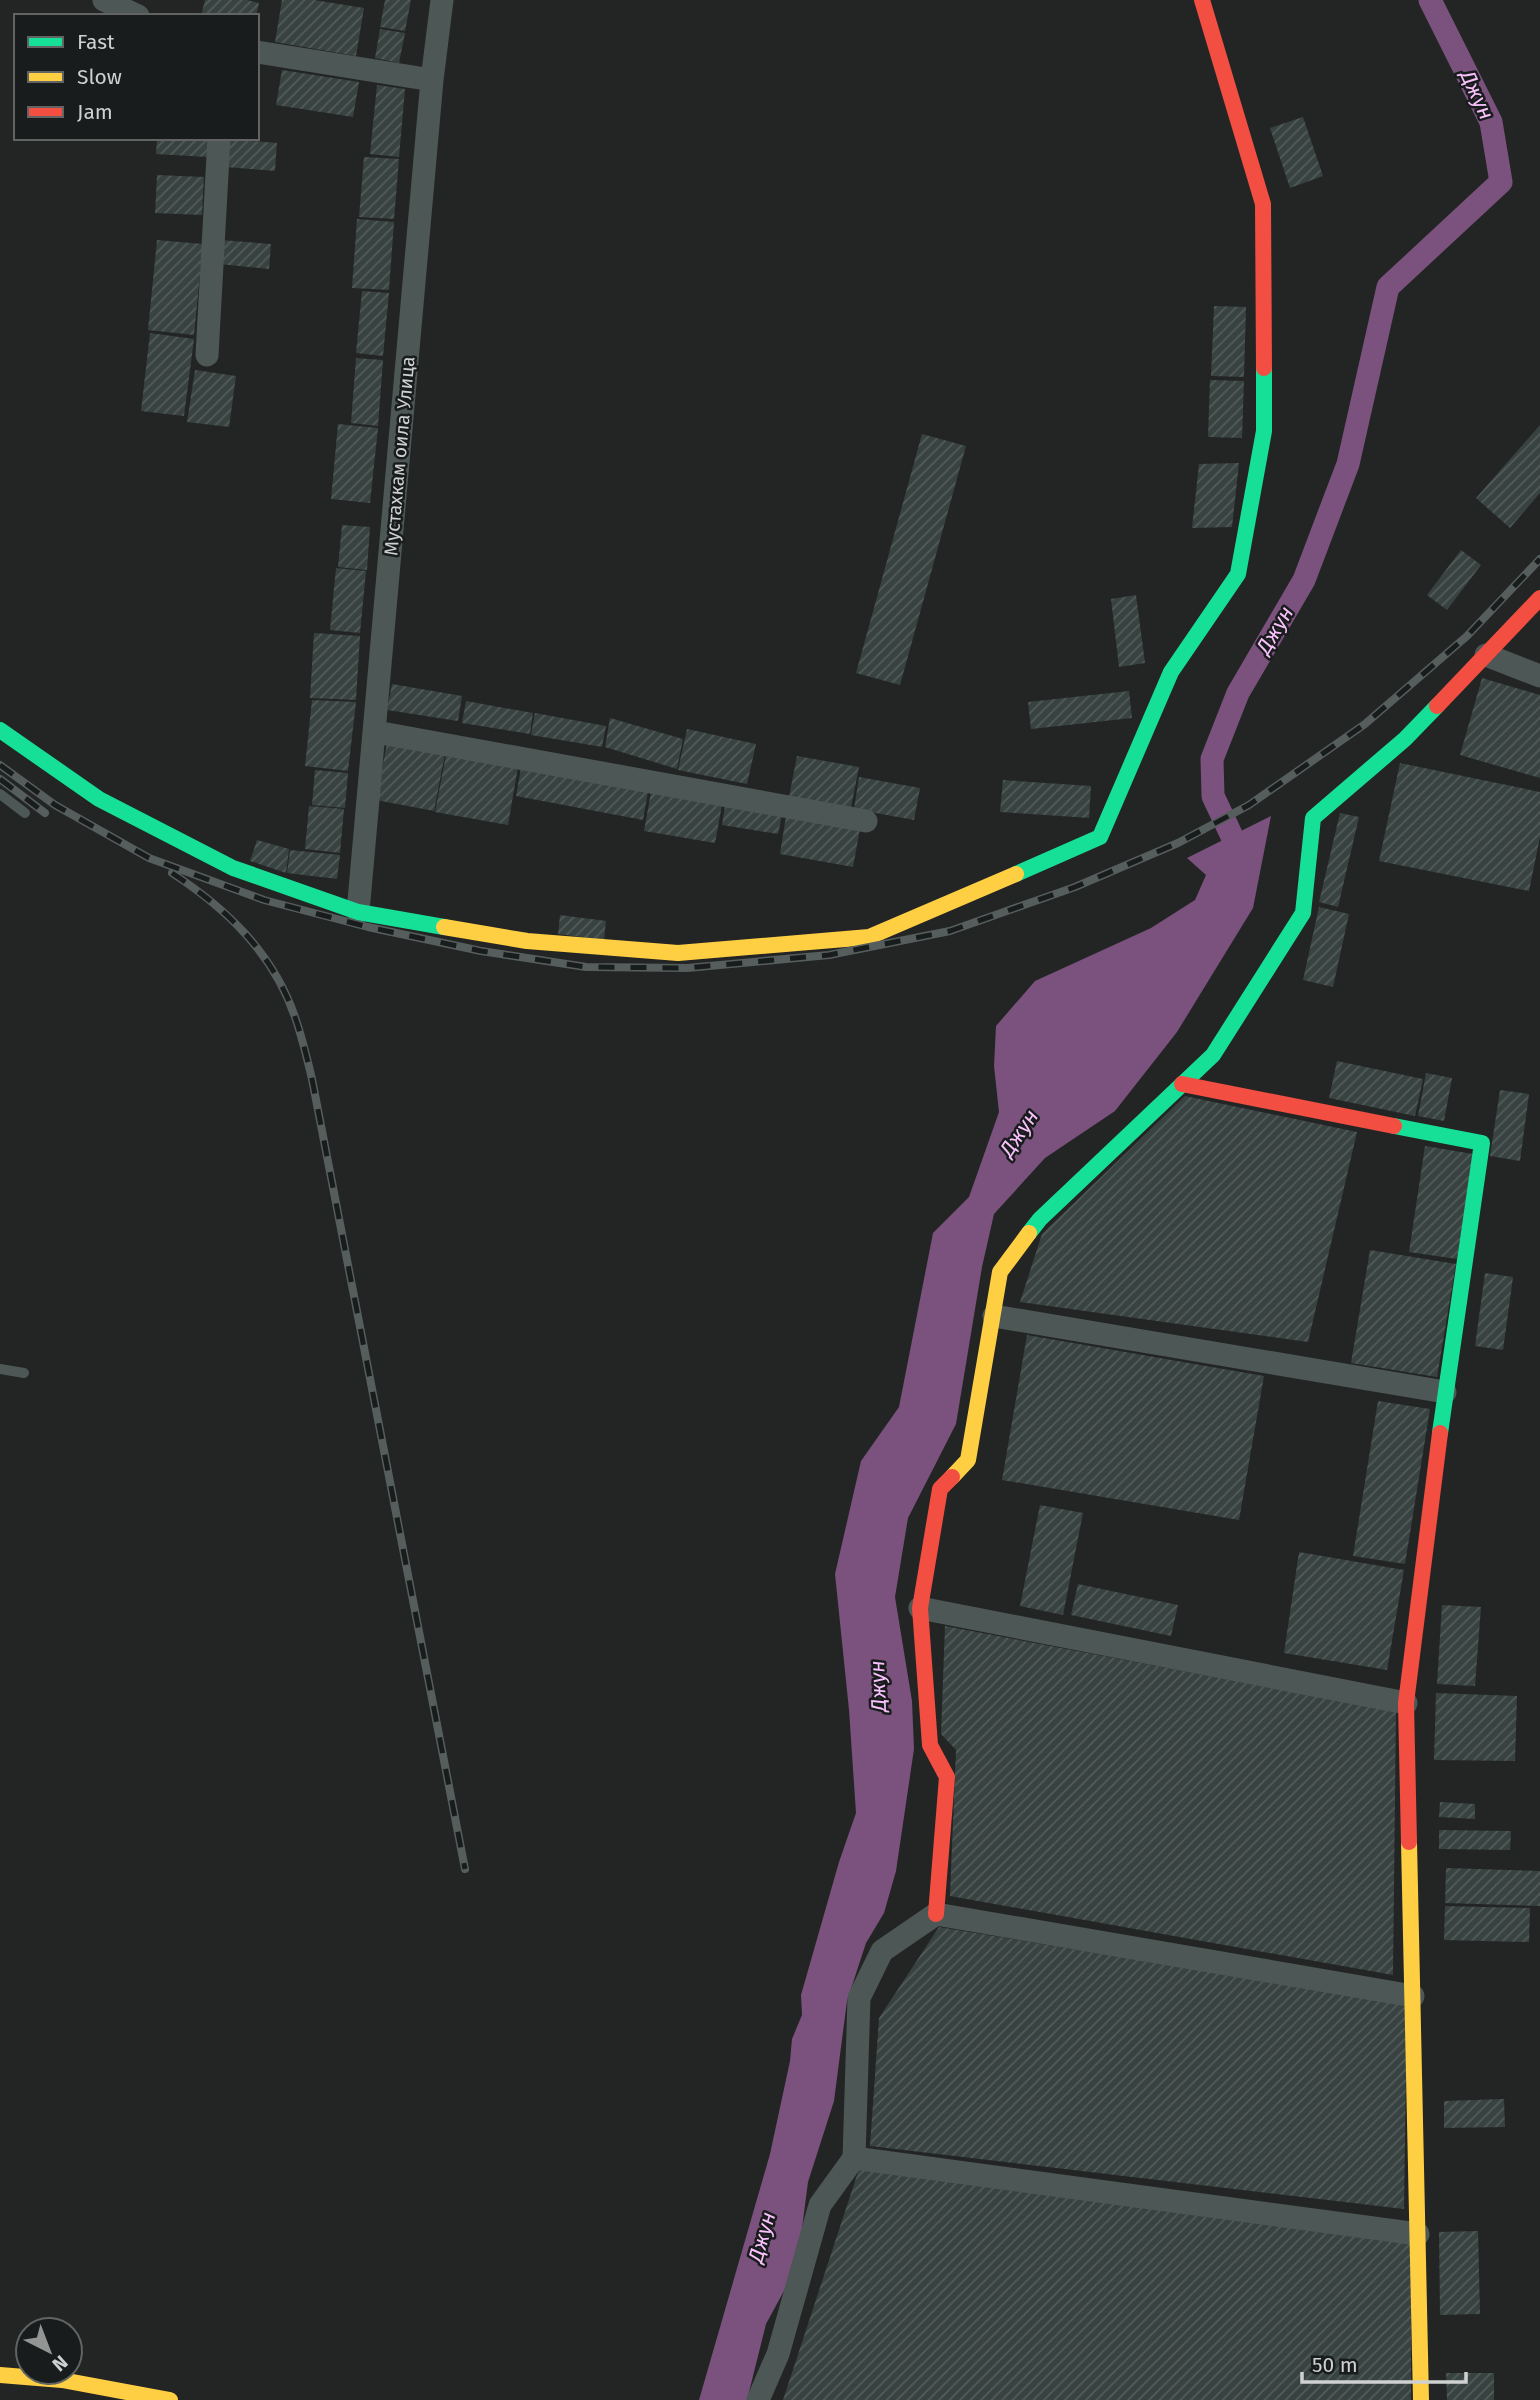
<svg xmlns="http://www.w3.org/2000/svg" width="1540" height="2400" font-family="'Fira Sans',sans-serif">
	<style>
		.water { fill: #7b517e }
		.lines { fill: none; stroke-linecap: round; stroke-linejoin: round }
		.canal { stroke: #7b517e; stroke-width: 23 }
		.building { fill: url(#building-hatch) }
		.lane { stroke: #4d5756; stroke-width: 10 }
		.street { stroke: #4d5756; stroke-width: 23 }
		.fast { stroke: #16e098; stroke-width: 16 }
		.slow { stroke: #ffcf43; stroke-width: 16 }
		.jam { stroke: #f24e42; stroke-width: 16 }
		.rail-casing { stroke: #565e5d; stroke-width: 8 }
		.rail { stroke: #191c1c; stroke-width: 5; stroke-dasharray: 16; stroke-linecap: butt }
		.labels { text-anchor: middle; stroke-width: 5; stroke-linejoin: round; paint-order: stroke }
		.street-label { font-size: 19px; fill: #cfd1d1; stroke: #191c1c }
		.water-label { font-size: 21px; font-style: italic; fill: #fac2fd; stroke: #191c1c }
	</style>
	<defs>
		<pattern id="building-hatch" width="6" height="6" patternUnits="userSpaceOnUse" patternTransform="scale(1.75)"><rect width="6" height="6" fill="#374241"/><path d="M-1 1l2-2M0 6l6-6M5 7l2-2" fill="none" stroke="#535c5b"/></pattern>
	</defs>
	<rect width="100%" height="100%" fill="#232524"/>
	<!-- water -->
	<path class="water" d="M 1271,816 L 1253,908 L 1177,1032 L 1115,1111 L 1045,1158 L 994,1214 L 982,1267 L 956,1424 L 908,1518 L 895,1597 L 912,1701 L 914,1749 L 896,1871 L 884,1913 L 866,1943 L 847,2001 L 834,2101 L 808,2182 L 797,2267 L 766,2324 L 747,2400 L 699,2400 L 770,2154 L 790,2061 L 792,2039 L 802,2015 L 801,1995 L 839,1862 L 856,1813 L 849,1710 L 835,1574 L 861,1461 L 899,1407 L 933,1233 L 969,1197 L 999,1112 L 994,1066 L 996,1026 L 1035,981 L 1151,928 L 1195,900 L 1206,875 L 1187,858 Z"/>
	<g class="lines">
		<!-- canal -->
		<path class="canal" d="M 1235,863 L 1237,847 L 1213,796 L 1212,759 L 1238,693 L 1304,580 L 1348,464 L 1388,287 L 1501,182 L 1491,122 L 1430,0"/>
	</g>
	<!-- building -->
	<path class="building" d="M 205,0 L 247,0 L 259,3 L 256,16 L 201,16 Z
		M 282,0 L 314,0 L 364,8 L 356,56 L 275,42 Z
		M 385,0 L 411,0 L 405,31 L 380,27 Z
		M 380,29 L 405,33 L 399,63 L 375,58 Z
		M 282,70 L 359,82 L 353,117 L 276,105 Z
		M 377,85 L 405,89 L 399,157 L 370,154 Z
		M 1303,117 L 1323,176 L 1290,188 L 1270,128 Z
		M 157,138 L 209,138 L 207,157 L 156,154 Z
		M 228,139 L 277,143 L 275,171 L 226,167 Z
		M 364,157 L 399,159 L 394,219 L 359,217 Z
		M 157,175 L 204,177 L 202,215 L 155,213 Z
		M 357,219 L 394,222 L 389,290 L 352,288 Z
		M 157,240 L 203,244 L 194,335 L 148,330 Z
		M 221,240 L 271,244 L 269,269 L 219,264 Z
		M 362,291 L 389,293 L 383,356 L 356,353 Z
		M 1214,306 L 1246,307 L 1244,377 L 1211,376 Z
		M 150,333 L 194,339 L 184,416 L 141,411 Z
		M 356,358 L 383,360 L 378,426 L 351,423 Z
		M 195,370 L 236,376 L 229,427 L 187,422 Z
		M 1210,380 L 1244,381 L 1242,438 L 1208,437 Z
		M 338,424 L 378,428 L 370,503 L 331,499 Z
		M 1540,425 L 1540,493 L 1510,528 L 1476,498 Z
		M 922,434 L 966,446 L 900,685 L 856,673 Z
		M 1239,463 L 1232,527 L 1192,528 L 1199,464 Z
		M 342,525 L 370,527 L 367,570 L 338,567 Z
		M 1461,550 L 1481,565 L 1447,610 L 1427,595 Z
		M 336,568 L 366,571 L 360,633 L 330,630 Z
		M 1136,595 L 1145,663 L 1119,667 L 1111,599 Z
		M 314,633 L 360,636 L 356,700 L 310,698 Z
		M 1482,678 L 1540,695 L 1540,778 L 1460,755 Z
		M 392,684 L 462,696 L 458,721 L 387,710 Z
		M 1129,691 L 1132,718 L 1031,729 L 1028,702 Z
		M 312,700 L 356,702 L 348,771 L 305,766 Z
		M 466,701 L 533,713 L 530,734 L 462,723 Z
		M 535,713 L 606,726 L 602,747 L 531,735 Z
		M 610,718 L 683,739 L 677,769 L 605,747 Z
		M 687,729 L 756,744 L 747,784 L 678,770 Z
		M 387,743 L 445,754 L 434,811 L 376,800 Z
		M 446,755 L 518,767 L 508,825 L 435,812 Z
		M 797,756 L 859,767 L 851,808 L 789,797 Z
		M 1400,763 L 1540,792 L 1540,837 L 1529,891 L 1379,861 Z
		M 521,768 L 648,792 L 643,820 L 516,796 Z
		M 315,770 L 348,773 L 345,808 L 312,805 Z
		M 859,777 L 920,788 L 914,820 L 854,809 Z
		M 1003,780 L 1091,786 L 1089,818 L 1000,812 Z
		M 651,792 L 722,805 L 715,843 L 644,831 Z
		M 309,806 L 344,809 L 340,853 L 305,849 Z
		M 725,806 L 782,815 L 778,834 L 722,825 Z
		M 1340,813 L 1359,817 L 1338,907 L 1319,902 Z
		M 786,816 L 860,829 L 853,867 L 780,854 Z
		M 257,840 L 289,849 L 286,873 L 250,861 Z
		M 290,850 L 340,855 L 337,879 L 287,873 Z
		M 1319,907 L 1349,914 L 1333,987 L 1303,980 Z
		M 560,915 L 606,921 L 604,940 L 558,934 Z
		M 1337,1061 L 1423,1079 L 1415,1116 L 1329,1098 Z
		M 1426,1073 L 1452,1078 L 1444,1121 L 1418,1116 Z
		M 1500,1090 L 1529,1094 L 1520,1161 L 1490,1156 Z
		M 1185,1096 L 1357,1132 L 1308,1342 L 1020,1302 L 1042,1234 Z
		M 1425,1146 L 1473,1154 L 1457,1259 L 1409,1252 Z
		M 1370,1250 L 1456,1264 L 1437,1377 L 1351,1363 Z
		M 1485,1273 L 1513,1277 L 1503,1350 L 1475,1346 Z
		M 1027,1335 L 1264,1376 L 1239,1520 L 1002,1480 Z
		M 1378,1401 L 1430,1409 L 1405,1564 L 1353,1556 Z
		M 1040,1505 L 1083,1513 L 1063,1615 L 1020,1606 Z
		M 1299,1552 L 1404,1570 L 1387,1670 L 1284,1653 Z
		M 1078,1584 L 1178,1605 L 1171,1636 L 1071,1615 Z
		M 1442,1605 L 1481,1607 L 1475,1686 L 1437,1684 Z
		M 945,1626 L 1396,1711 L 1393,1975 L 950,1896 L 956,1750 L 941,1734 Z
		M 1436,1693 L 1517,1696 L 1515,1761 L 1434,1760 Z
		M 1440,1802 L 1475,1804 L 1475,1819 L 1439,1817 Z
		M 1439,1830 L 1511,1831 L 1510,1850 L 1439,1849 Z
		M 1446,1868 L 1540,1871 L 1540,1906 L 1445,1903 Z
		M 1445,1906 L 1530,1908 L 1529,1942 L 1444,1940 Z
		M 939,1927 L 1407,2004 L 1404,2209 L 870,2146 L 879,2018 Z
		M 1504,2099 L 1505,2127 L 1444,2128 L 1444,2101 Z
		M 859,2169 L 1411,2244 L 1411,2400 L 783,2400 Z
		M 1478,2231 L 1480,2314 L 1440,2315 L 1439,2232 Z
		M 1446,2373 L 1494,2373 L 1494,2400 L 1447,2400 Z"/>
	<g class="lines">
		<!-- lane -->
		<path class="lane" d="M 0,794 L 25,813
			M 0,1369 L 24,1373"/>
		<!-- street -->
		<path class="street" d="M 104,0 L 138,16
			M 257,52 L 432,80
			M 207,355 L 219,138
			M 1486,655 L 1540,676
			M 376,732 L 866,821
			M 358,912 L 432,80 L 442,0
			M 994,1316 L 1445,1392
			M 920,1608 L 1406,1703
			M 854,2158 L 1418,2234
			M 758,2400 L 778,2354 L 820,2205 L 854,2158 L 859,1998 L 882,1951 L 936,1914 L 1413,1996"/>
		<!-- fast -->
		<path class="fast" d="M 0,730 L 99,799 L 233,868 L 358,912 L 444,927
			M 1016,874 L 1100,837 L 1171,672 L 1238,574 L 1264,431 L 1264,368
			M 1394,1126 L 1482,1143 L 1440,1433
			M 1029,1233 L 1040,1219 L 1213,1055 L 1303,913 L 1313,818 L 1405,739 L 1437,706"/>
		<!-- slow -->
		<path class="slow" d="M 444,927 L 527,941 L 678,953 L 869,937 L 1016,874
			M 952,1477 L 968,1460 L 1000,1272 L 1029,1233
			M 1409,1842 L 1421,2400
			M 0,2375 L 62,2380 L 170,2400"/>
		<!-- jam -->
		<path class="jam" d="M 1202,0 L 1263,204 L 1264,368
			M 1437,706 L 1540,598
			M 1182,1084 L 1394,1126
			M 1409,1842 L 1406,1703 L 1440,1433
			M 936,1914 L 947,1777 L 930,1745 L 920,1608 L 940,1489 L 952,1477"/>
		<!-- rail casing -->
		<g class="rail-casing">
			<path id="rail" d="M 0,765 L 55,805 L 149,858 L 264,900 L 368,927 L 481,951 L 586,967 L 687,968 L 829,955 L 950,931 L 1075,887 L 1178,843 L 1249,805 L 1365,724 L 1467,636 L 1540,559
				M 0,779 L 45,813
				M 172,873 C 227,909 273,953 295,1017 C 302,1037 307,1058 312,1079 L 465,1869"/>
		</g>
		<!-- rail -->
		<use href="#rail" class="rail"/>
	</g>
	<g class="labels">
		<!-- street labels -->
		<g class="street-label">
			<text transform="translate(399 456) rotate(-85)" y="7">Мустахкам оила Улица</text>
		</g>
		<!-- water labels -->
		<g class="water-label">
			<text transform="translate(1477 95) rotate(65)" y="7">Джун</text>
			<text transform="translate(1275 630) rotate(-59)" y="7">Джун</text>
			<text transform="translate(1019 1133) rotate(-56)" y="7">Джун</text>
			<text transform="translate(878 1686) rotate(-92)" y="7">Джун</text>
			<text transform="translate(762 2237) rotate(-74)" y="7">Джун</text>
		</g>
	</g>
	<!-- legend -->
	<rect x="14" y="14" width="245" height="126" fill="#191c1c" stroke="#626464" stroke-width="2"/>
	<rect x="28" y="37" width="35" height="10" fill="#16e098" stroke="#626464" stroke-width="2"/>
	<text x="77" y="49" font-size="21" fill="#cfd1d1">Fast</text>
	<rect x="28" y="72" width="35" height="10" fill="#ffcf43" stroke="#626464" stroke-width="2"/>
	<text x="77" y="84" font-size="21" fill="#cfd1d1">Slow</text>
	<rect x="28" y="107" width="35" height="10" fill="#f24e42" stroke="#626464" stroke-width="2"/>
	<text x="77" y="119" font-size="21" fill="#cfd1d1">Jam</text>
	<!-- north arrow -->
	<g transform="translate(49 2351) rotate(138)"><circle r="33" fill="#191c1c" stroke="#626464" stroke-width="2"/>
	<path d="M0-5L12 26L0 18L-12 26Z" fill="#939594"/>
	<text y="-10" font-size="19" font-weight="bold" text-anchor="middle" fill="#cfd1d1">N</text>
	</g>
	<!-- scale -->
	<path d="M1302 2372v10h164v-10" fill="none" stroke="#cfd1d1" stroke-width="3.5"/>
	<text x="1312" y="2372" font-size="21" fill="#cfd1d1" stroke="#191c1c" stroke-width="5" paint-order="stroke">50 m</text>
</svg>
